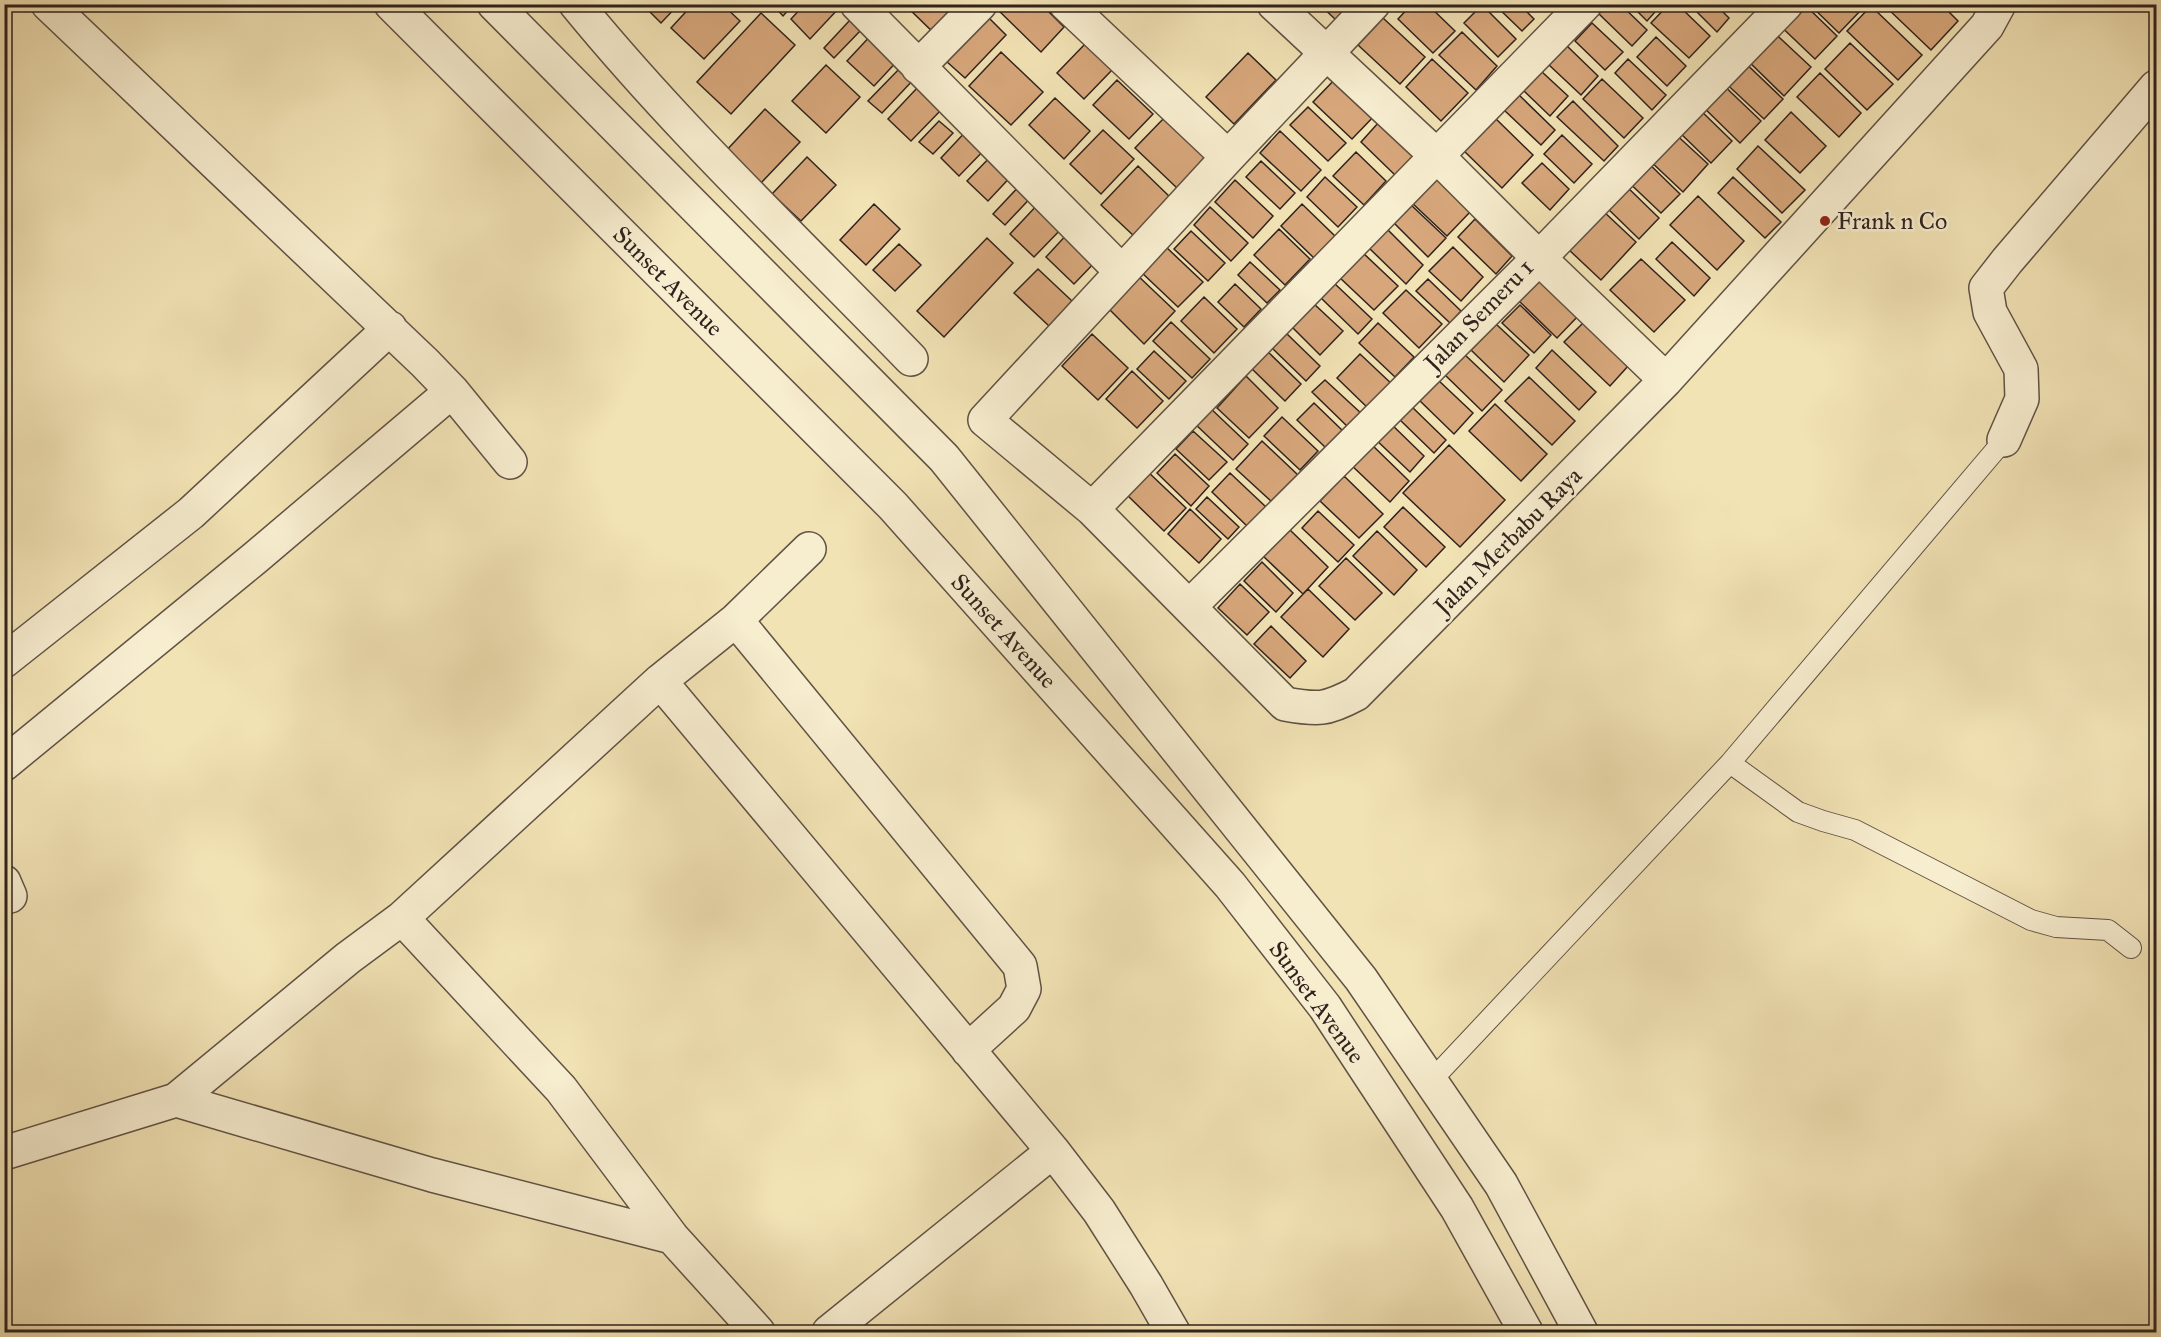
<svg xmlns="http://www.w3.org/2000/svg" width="2161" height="1337" font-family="'IM FELL Great Primer',serif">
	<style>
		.building { fill: #d7a77b; stroke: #2f221e; stroke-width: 1.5 }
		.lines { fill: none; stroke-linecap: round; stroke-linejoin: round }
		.lane-casing { stroke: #605244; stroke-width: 22 }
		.street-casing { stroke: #605244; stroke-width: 36 }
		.lane { stroke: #f7edcf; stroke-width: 20 }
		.street { stroke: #f7edcf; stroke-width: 33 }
		.poi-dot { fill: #8f2418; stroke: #f7edcf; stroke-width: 2 }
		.labels { text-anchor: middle; stroke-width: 5; stroke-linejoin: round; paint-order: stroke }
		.poi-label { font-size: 24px; fill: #2f221e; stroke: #f7edcf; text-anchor: start }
		.street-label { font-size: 24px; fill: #2f221e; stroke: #f7edcf }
	</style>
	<rect width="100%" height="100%" fill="#f2e3b5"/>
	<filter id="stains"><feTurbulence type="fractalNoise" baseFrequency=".00333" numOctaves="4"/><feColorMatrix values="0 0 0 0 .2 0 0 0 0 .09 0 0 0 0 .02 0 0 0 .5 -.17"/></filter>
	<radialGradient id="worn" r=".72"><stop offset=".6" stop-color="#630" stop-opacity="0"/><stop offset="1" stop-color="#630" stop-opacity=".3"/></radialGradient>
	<!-- building -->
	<path class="building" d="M 642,4 L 679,4 L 661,23 Z
		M 693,4 L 722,4 L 740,21 L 704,59 L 671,28 Z
		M 772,4 L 794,4 L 783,16 Z
		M 805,4 L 835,4 L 839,8 L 810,39 L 791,19 Z
		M 904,4 L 958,4 L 936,35 Z
		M 999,4 L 1041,4 L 1064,27 L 1041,52 L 996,8 Z
		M 1319,4 L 1350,4 L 1336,20 Z
		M 1412,4 L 1427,4 L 1455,31 L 1433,53 L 1398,19 Z
		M 1494,4 L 1519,4 L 1534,19 L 1522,31 Z
		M 1606,4 L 1620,4 L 1647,30 L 1632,46 L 1598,13 Z
		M 1630,4 L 1662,4 L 1647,21 Z
		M 1669,4 L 1677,4 L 1710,36 L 1689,58 L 1651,23 Z
		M 1689,4 L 1715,4 L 1729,18 L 1717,32 Z
		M 1787,4 L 1804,4 L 1837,36 L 1815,59 L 1773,19 Z
		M 1809,4 L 1855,4 L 1861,10 L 1839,33 Z
		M 1890,4 L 1941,4 L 1958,21 L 1931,50 L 1887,8 Z
		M 1482,5 L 1516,39 L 1498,57 L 1464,23 Z
		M 1871,6 L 1922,55 L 1898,80 L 1847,31 Z
		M 761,13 L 795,45 L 731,114 L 697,82 Z
		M 988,17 L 1006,35 L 965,78 L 946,61 Z
		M 1383,18 L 1425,57 L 1400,84 L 1358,45 Z
		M 850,20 L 861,30 L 834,58 L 824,48 Z
		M 1592,23 L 1623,52 L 1605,70 L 1575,41 Z
		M 1768,27 L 1811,67 L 1784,96 L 1742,55 Z
		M 874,32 L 901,57 L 874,86 L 847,61 Z
		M 1462,32 L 1497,66 L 1476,90 L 1439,55 Z
		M 1656,37 L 1686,66 L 1667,86 L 1637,57 Z
		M 1850,43 L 1893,84 L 1867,110 L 1825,69 Z
		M 1085,44 L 1112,70 L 1084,99 L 1057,73 Z
		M 1566,45 L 1598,76 L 1581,95 L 1548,64 Z
		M 1001,52 L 1043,92 L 1011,125 L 969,86 Z
		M 1248,53 L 1276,80 L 1234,124 L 1206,97 Z
		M 1737,55 L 1783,99 L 1764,119 L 1718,76 Z
		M 1432,59 L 1468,93 L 1441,121 L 1406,87 Z
		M 1628,59 L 1666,95 L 1652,110 L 1615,73 Z
		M 826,65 L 860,97 L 826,133 L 792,101 Z
		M 902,66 L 915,78 L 882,113 L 868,101 Z
		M 1541,71 L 1568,96 L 1550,116 L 1523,90 Z
		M 1820,73 L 1861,113 L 1839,137 L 1797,97 Z
		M 1339,75 L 1378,112 L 1352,139 L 1313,102 Z
		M 1602,79 L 1643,118 L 1624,138 L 1583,99 Z
		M 1717,79 L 1761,121 L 1740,143 L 1696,100 Z
		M 1117,80 L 1153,114 L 1129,139 L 1093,105 Z
		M 918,87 L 941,110 L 911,141 L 888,119 Z
		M 1518,94 L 1555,130 L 1541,145 L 1503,109 Z
		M 1055,98 L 1090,131 L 1064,159 L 1029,125 Z
		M 1573,101 L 1618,146 L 1604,161 L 1557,117 Z
		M 1696,106 L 1732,141 L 1711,163 L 1675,128 Z
		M 1308,107 L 1346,143 L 1328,161 L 1290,125 Z
		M 765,109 L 800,142 L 758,186 L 724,153 Z
		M 1791,112 L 1826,146 L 1800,173 L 1765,140 Z
		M 1493,116 L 1533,155 L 1502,188 L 1462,149 Z
		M 1165,117 L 1206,156 L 1177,188 L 1135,148 Z
		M 939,121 L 953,133 L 933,154 L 919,142 Z
		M 1379,122 L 1414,155 L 1395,175 L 1361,142 Z
		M 970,127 L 989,145 L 959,176 L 941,158 Z
		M 1103,130 L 1134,159 L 1101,194 L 1070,164 Z
		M 1671,130 L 1708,164 L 1683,192 L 1646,157 Z
		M 1280,131 L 1321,170 L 1301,191 L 1260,153 Z
		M 1562,135 L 1592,164 L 1574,183 L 1544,154 Z
		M 1758,146 L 1805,190 L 1782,213 L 1737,169 Z
		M 995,152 L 1016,171 L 988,201 L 967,181 Z
		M 1356,152 L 1386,181 L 1364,205 L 1333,176 Z
		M 1641,156 L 1680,194 L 1661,213 L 1622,176 Z
		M 807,157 L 836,185 L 801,221 L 772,194 Z
		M 1261,161 L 1295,193 L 1280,209 L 1246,177 Z
		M 1542,163 L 1569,189 L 1550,210 L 1522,183 Z
		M 1138,166 L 1172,199 L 1135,237 L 1101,205 Z
		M 1435,175 L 1471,211 L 1447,236 L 1410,201 Z
		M 1325,177 L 1357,207 L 1338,227 L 1307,197 Z
		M 1733,177 L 1781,222 L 1765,238 L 1718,193 Z
		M 1235,180 L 1273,216 L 1253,238 L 1215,202 Z
		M 1024,181 L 1036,192 L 1005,225 L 993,214 Z
		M 1623,183 L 1659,218 L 1639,239 L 1604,205 Z
		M 1698,196 L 1744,241 L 1717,270 L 1670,225 Z
		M 1040,202 L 1065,225 L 1034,257 L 1010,234 Z
		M 874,204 L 900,229 L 866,265 L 840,240 Z
		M 1302,204 L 1336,237 L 1315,259 L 1281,226 Z
		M 1410,204 L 1446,238 L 1428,257 L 1393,222 Z
		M 1210,207 L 1248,243 L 1231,261 L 1194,225 Z
		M 1602,210 L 1636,242 L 1601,280 L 1567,248 Z
		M 1475,219 L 1512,256 L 1496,274 L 1458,237 Z
		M 1386,228 L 1423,265 L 1406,284 L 1368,247 Z
		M 1279,229 L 1310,259 L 1285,285 L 1254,255 Z
		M 1191,231 L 1225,263 L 1208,281 L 1174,249 Z
		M 1069,232 L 1098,259 L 1074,284 L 1046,257 Z
		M 987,238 L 1013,263 L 944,337 L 917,311 Z
		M 1672,242 L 1710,278 L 1694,296 L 1656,259 Z
		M 899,244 L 921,265 L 895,291 L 873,270 Z
		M 1165,246 L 1203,282 L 1178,307 L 1140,271 Z
		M 1453,247 L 1483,277 L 1461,301 L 1429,271 Z
		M 1362,252 L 1398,286 L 1374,310 L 1338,276 Z
		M 1641,259 L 1685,300 L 1654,332 L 1610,290 Z
		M 1250,262 L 1280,290 L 1267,303 L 1238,275 Z
		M 1038,269 L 1072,301 L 1049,326 L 1014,293 Z
		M 1136,274 L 1175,311 L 1144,344 L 1106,306 Z
		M 1539,277 L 1579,315 L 1557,338 L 1518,300 Z
		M 1428,279 L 1461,311 L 1450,323 L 1416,291 Z
		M 1334,283 L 1372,319 L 1358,334 L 1320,297 Z
		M 1235,284 L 1261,309 L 1244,327 L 1218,302 Z
		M 1406,290 L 1442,324 L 1419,348 L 1383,313 Z
		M 1204,297 L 1237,329 L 1214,353 L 1181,321 Z
		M 1313,303 L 1343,331 L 1320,355 L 1291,326 Z
		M 1520,305 L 1551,335 L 1534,353 L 1502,323 Z
		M 1171,322 L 1210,359 L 1192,378 L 1153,341 Z
		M 1584,322 L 1629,365 L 1610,386 L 1564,342 Z
		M 1378,323 L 1414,357 L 1395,377 L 1359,343 Z
		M 1496,324 L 1529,355 L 1504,382 L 1471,350 Z
		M 1286,333 L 1320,366 L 1306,381 L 1272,348 Z
		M 1092,334 L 1128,368 L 1098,400 L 1062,366 Z
		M 1264,348 L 1301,384 L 1285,401 L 1248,365 Z
		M 1552,350 L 1596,392 L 1579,410 L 1536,368 Z
		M 1154,351 L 1186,381 L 1169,399 L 1137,369 Z
		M 1463,353 L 1502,390 L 1482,411 L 1443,373 Z
		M 1360,354 L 1395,387 L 1372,412 L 1337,378 Z
		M 1132,371 L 1163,401 L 1137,428 L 1106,399 Z
		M 1246,376 L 1278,408 L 1249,438 L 1217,408 Z
		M 1529,377 L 1575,421 L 1552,445 L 1505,401 Z
		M 1437,379 L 1473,413 L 1454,434 L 1418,399 Z
		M 1325,380 L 1363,415 L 1350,429 L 1312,392 Z
		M 1314,403 L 1343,431 L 1327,449 L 1297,420 Z
		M 1495,404 L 1547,454 L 1521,481 L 1469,431 Z
		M 1410,405 L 1446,440 L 1434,453 L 1398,418 Z
		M 1208,406 L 1248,444 L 1233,460 L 1193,422 Z
		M 1282,417 L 1318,451 L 1300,470 L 1264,436 Z
		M 1388,421 L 1424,456 L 1410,472 L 1372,436 Z
		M 1193,431 L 1227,462 L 1209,480 L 1176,449 Z
		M 1262,441 L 1298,475 L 1273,503 L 1236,469 Z
		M 1368,441 L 1409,481 L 1390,502 L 1348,462 Z
		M 1449,445 L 1505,500 L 1460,547 L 1403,493 Z
		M 1175,454 L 1209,486 L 1191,506 L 1157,473 Z
		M 1146,470 L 1186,508 L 1164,531 L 1125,493 Z
		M 1230,473 L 1266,507 L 1248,527 L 1212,492 Z
		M 1344,476 L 1383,514 L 1359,538 L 1320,501 Z
		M 1207,497 L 1239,527 L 1228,539 L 1196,509 Z
		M 1403,507 L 1445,547 L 1426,567 L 1384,527 Z
		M 1190,509 L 1221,539 L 1199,563 L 1168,534 Z
		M 1318,511 L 1354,545 L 1338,562 L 1302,528 Z
		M 1289,529 L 1328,567 L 1303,594 L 1263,556 Z
		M 1377,531 L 1417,570 L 1394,595 L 1353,556 Z
		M 1346,558 L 1382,593 L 1355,620 L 1319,586 Z
		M 1262,562 L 1293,593 L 1276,612 L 1244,581 Z
		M 1240,584 L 1269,612 L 1247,635 L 1218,608 Z
		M 1308,589 L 1349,629 L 1323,657 L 1281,617 Z
		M 1271,626 L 1306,661 L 1290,678 L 1254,644 Z"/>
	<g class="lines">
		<!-- lane casing -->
		<g class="lane-casing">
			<path id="lane" d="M 1730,763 L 1798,812 L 1823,821 L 1855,830 L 2031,920 L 2056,927 L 2108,930 L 2131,948
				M 1430,1082 L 1730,763 L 2004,440"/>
		</g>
		<!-- street casing -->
		<g class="street-casing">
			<path id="street" d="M 48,4 L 425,363 L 452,391 L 510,462
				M 391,4 L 893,506 L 1230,885 L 1325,1007 L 1457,1208 L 1526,1332
				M 494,4 L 944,458 L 1361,979 L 1501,1184 L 1581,1332
				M 576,4 C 679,130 798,242 911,359
				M 857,4 L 1122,272 L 1228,157 L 1373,4
				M 1066,4 L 1228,157
				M 1274,4 L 1438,157 L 1539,258 L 1666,380
				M 918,67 L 980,4
				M 1122,272 L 985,420 L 1092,509 L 1285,704 C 1318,710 1326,710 1356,694 L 1666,380 L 1987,26 L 1999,4
				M 2004,440 L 2022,399 L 2021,369 L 1990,312 L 1986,288 L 2007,261 L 2156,87
				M 1092,509 L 1585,4
				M 1190,606 L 1539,258 L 1786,4
				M 736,620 L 1020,966 L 1024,989 L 1014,1008 L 968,1050
				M 4,661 L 191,513 L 390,328
				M 660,681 L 1053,1151 L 1099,1211 L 1146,1285 L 1173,1332
				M 4,764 L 255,558 L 452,391
				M 4,882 L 10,896
				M 402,918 L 561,1089 L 672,1237 L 758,1332
				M 176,1100 L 432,1175 L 672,1237
				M 4,1153 L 176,1100 L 348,958 L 402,918 L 660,681 L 736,620 L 809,549
				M 829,1332 L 1053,1151"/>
		</g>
		<!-- lane -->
		<use href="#lane" class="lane"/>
		<!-- street -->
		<use href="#street" class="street"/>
	</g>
	<!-- markers -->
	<circle class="poi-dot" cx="1825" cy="221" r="6"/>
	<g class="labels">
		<!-- poi labels -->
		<g class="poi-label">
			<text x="1837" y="229">Frank n Co</text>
		</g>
		<!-- street labels -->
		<g class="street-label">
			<text transform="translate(668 281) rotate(45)" y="8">Sunset Avenue</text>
			<text transform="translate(1479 315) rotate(-46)" y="8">Jalan Semeru 1</text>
			<text transform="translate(1508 541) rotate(-45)" y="8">Jalan Merbabu Raya</text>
			<text transform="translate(1004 631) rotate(48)" y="8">Sunset Avenue</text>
			<text transform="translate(1317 1002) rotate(54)" y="8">Sunset Avenue</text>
		</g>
	</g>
	<!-- margin -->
	<rect width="2161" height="1337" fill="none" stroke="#f2e3b5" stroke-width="24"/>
	<rect x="6" y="6" width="2149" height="1325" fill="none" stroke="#2f221e" stroke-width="3"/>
	<rect x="12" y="12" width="2137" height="1313" fill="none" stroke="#2f221e" stroke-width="1.5"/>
	<rect width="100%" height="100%" filter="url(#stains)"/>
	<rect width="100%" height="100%" fill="url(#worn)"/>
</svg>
